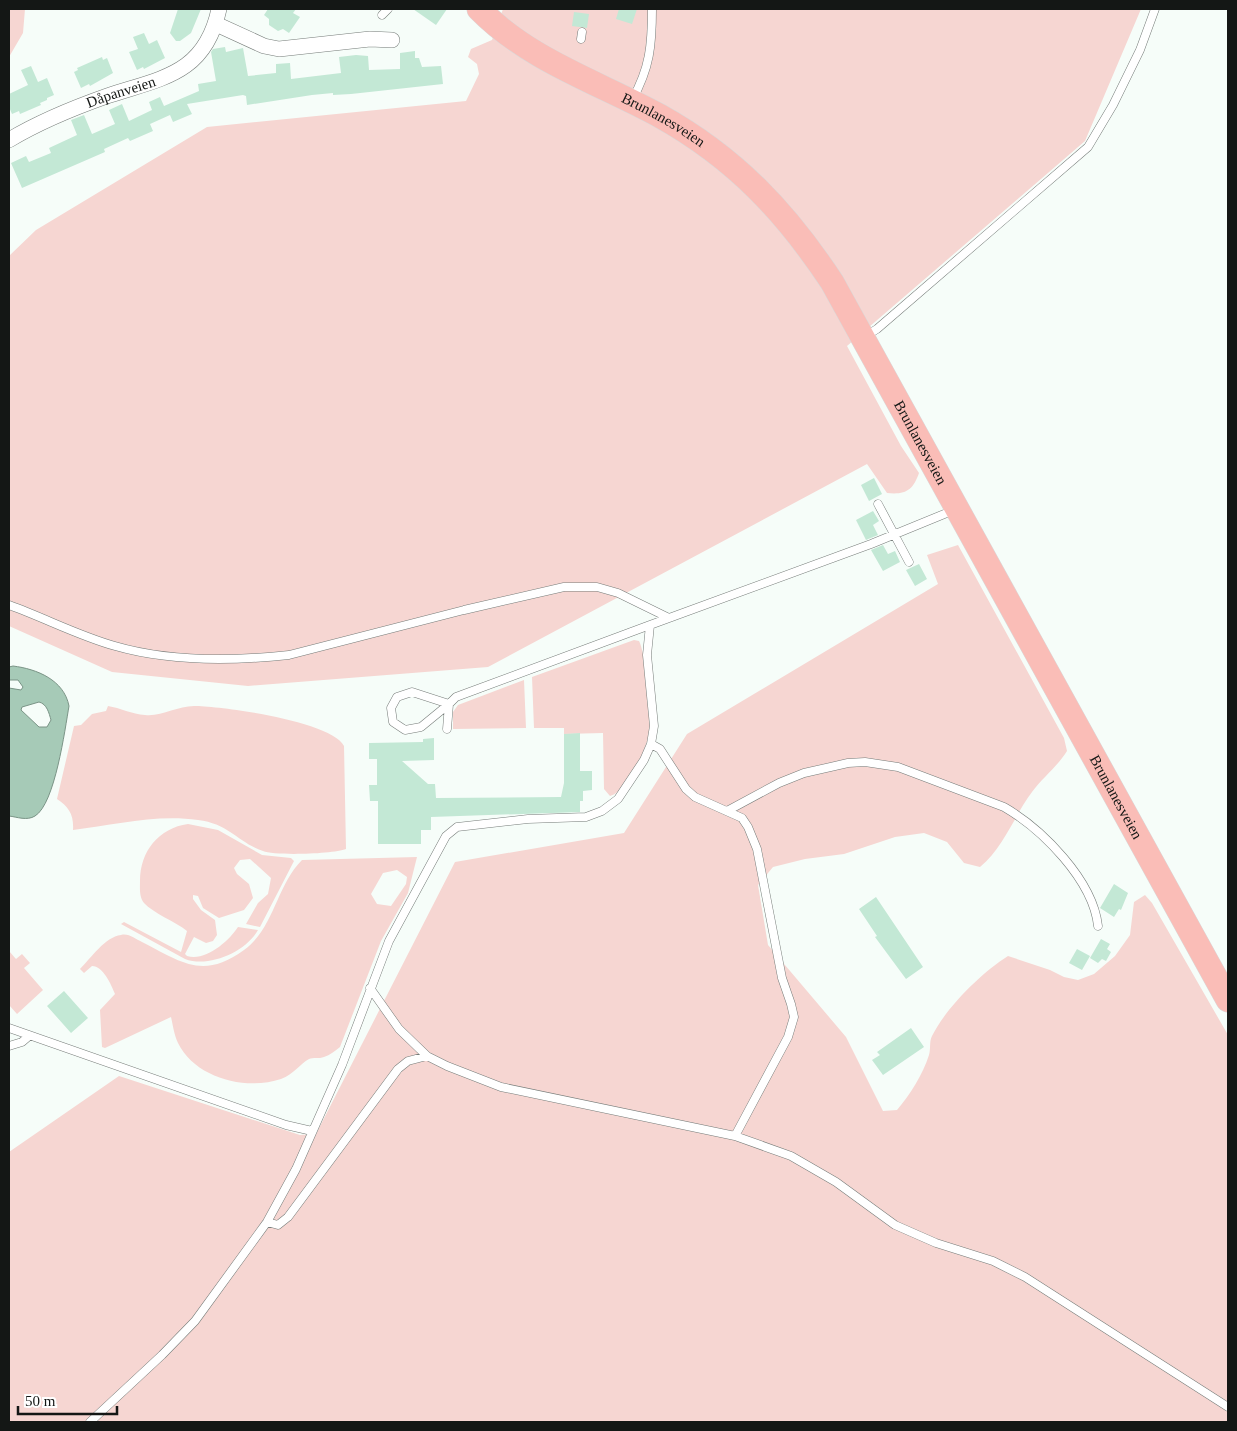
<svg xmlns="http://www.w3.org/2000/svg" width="1237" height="1431" font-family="Georgia,serif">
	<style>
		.green { fill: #f6d6d2; fill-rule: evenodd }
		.water { fill: #a6cab7; stroke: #7a9486; fill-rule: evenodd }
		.building { fill: #c3e8d5 }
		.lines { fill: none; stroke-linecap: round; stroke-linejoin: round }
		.service-casing { stroke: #767c79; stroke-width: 9 }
		.minor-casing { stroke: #767c79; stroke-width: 16 }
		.primary-casing { stroke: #d9dada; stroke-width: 25 }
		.service { stroke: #fff; stroke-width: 8 }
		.minor { stroke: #fff; stroke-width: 15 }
		.primary { stroke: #fabdb7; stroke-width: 24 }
		.labels { text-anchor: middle; stroke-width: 4; stroke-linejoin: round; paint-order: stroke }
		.street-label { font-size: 15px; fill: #141715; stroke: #fff }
	</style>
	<rect width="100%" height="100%" fill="#f6fdf9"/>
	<!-- green -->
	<path class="green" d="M 9,9 L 25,9 L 23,33 L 9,57 Z
		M 503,9 L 1141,9 L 1085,141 L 847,346 L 901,446 L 919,473 C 913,490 906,495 887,493 L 867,464 L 488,667 L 248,686 L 112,672 L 9,626 L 9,256 L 36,230 L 207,127 L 466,101 L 479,74 L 477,64 L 468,57 L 471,49 L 492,40 Z
		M 958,545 L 1064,738 L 1067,751 C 1057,767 1043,777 1032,792 C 1014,816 1004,847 980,867 L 964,863 L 947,842 L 924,833 L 895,837 L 844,854 L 805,859 L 773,867 L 758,885 L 768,945 L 846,1037 L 883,1111 L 897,1110 C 910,1095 923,1074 929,1055 C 931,1048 929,1042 932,1036 C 946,1008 981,973 1008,956 L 1050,970 L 1064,977 L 1078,980 L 1094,974 L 1115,956 L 1130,935 L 1134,902 L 1145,895 L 1152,903 L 1228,1035 L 1228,1422 L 9,1422 L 9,1152 L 119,1076 L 300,1135 L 316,1134 L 455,862 L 624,833 L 687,734 L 938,584 L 927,555 Z
		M 634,640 L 639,641 C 645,651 652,712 651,725 C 649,744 629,791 610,796 L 604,789 L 603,733 L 564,734 L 564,728 L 534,728 L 532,677 Z
		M 524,680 L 526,728 L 453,729 L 453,712 L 458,705 Z
		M 108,706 C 120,708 132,714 145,715 C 161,717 177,706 194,706 C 221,706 332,721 344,746 L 346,849 C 334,854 274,856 263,851 C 237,842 230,824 198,820 C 156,814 114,825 73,830 C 74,815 69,807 57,799 L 74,726 L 81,725 L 92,714 L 106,711 Z
		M 188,824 L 218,830 L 262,855 L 291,858 L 294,861 L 260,927 L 246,924 L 258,903 L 268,894 L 271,878 L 250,859 L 240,860 L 234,868 L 237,874 L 249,884 L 253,898 L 244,910 L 219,918 L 203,908 L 198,896 L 193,895 L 193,899 L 201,910 L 215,920 L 217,935 L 213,941 L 206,943 L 194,937 L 185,954 L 187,956 C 205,962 229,941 238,927 L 258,930 C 246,952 209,968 185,959 L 121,924 L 124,922 L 181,952 L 187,931 C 176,922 153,913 144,903 C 139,897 140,888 140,881 C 140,851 159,828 188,824 Z
		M 417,857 L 408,893 L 381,941 L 340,1047 C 335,1051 330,1055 324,1057 C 319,1059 313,1057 309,1059 C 300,1064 294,1074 281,1079 C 246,1091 195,1078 178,1043 C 174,1034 173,1026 171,1017 L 105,1048 L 102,1047 L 100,1010 L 115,994 C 111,984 103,966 92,966 L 84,973 L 80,969 C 91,958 105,937 121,935 C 129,933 135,939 142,942 C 181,962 203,980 244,950 C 275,927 276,886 302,860 ZM 397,870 L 407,877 L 406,884 L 391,906 L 377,904 L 371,894 L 383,873 Z
		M 9,951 L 16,959 L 22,954 L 30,963 L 24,968 L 43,990 L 17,1014 L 9,1005 Z"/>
	<!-- water -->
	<path class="water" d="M 13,666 C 37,669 64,680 69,706 C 65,729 55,804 35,816 C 27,821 17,817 9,816 L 9,688 L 21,690 L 23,687 L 18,680 L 9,680 L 9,667 ZM 39,702 C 47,704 49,713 51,720 L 47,727 L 39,727 L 21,710 L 22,707 Z"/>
	<!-- building -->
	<path class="building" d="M 178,9 L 201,9 L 191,33 L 180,41 L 176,41 L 170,33 Z
		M 268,9 L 296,9 L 293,13 L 300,17 L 289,33 L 283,29 L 278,31 L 269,25 L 269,19 L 264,15 Z
		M 413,9 L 447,9 L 436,25 Z
		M 619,9 L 637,9 L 632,24 L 616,19 Z
		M 574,12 L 589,14 L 587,28 L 572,26 Z
		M 144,33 L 149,44 L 157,40 L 165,58 L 144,69 L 143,67 L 137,70 L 129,52 L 138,49 L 133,37 Z
		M 225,47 L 226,52 L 243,48 L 248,76 L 276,73 L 276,64 L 290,63 L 291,79 L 341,73 L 339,57 L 356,55 L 368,56 L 369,70 L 400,69 L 400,53 L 415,51 L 415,58 L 419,58 L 422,67 L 441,66 L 443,84 L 351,94 L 333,95 L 333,93 L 312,95 L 247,105 L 246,96 L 243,95 L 187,104 L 192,114 L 173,122 L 170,115 L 150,124 L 153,131 L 130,141 L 128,138 L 104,149 L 105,152 L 22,188 L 11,163 L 26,156 L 29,162 L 51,153 L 49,148 L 77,135 L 71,120 L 84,115 L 92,134 L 115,124 L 109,110 L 122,104 L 129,121 L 152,110 L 149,102 L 160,97 L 164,106 L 199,91 L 198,84 L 216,81 L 211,52 L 213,49 Z
		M 102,57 L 103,60 L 107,58 L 113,73 L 90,86 L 89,84 L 81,88 L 74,72 L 78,70 L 77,68 Z
		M 31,66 L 38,82 L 47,78 L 54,95 L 47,98 L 47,100 L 40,103 L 41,105 L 20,114 L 19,111 L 12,114 L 9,107 L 9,94 L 28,85 L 21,70 Z
		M 874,478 L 882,494 L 869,501 L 861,485 Z
		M 873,511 L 879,521 L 873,525 L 878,535 L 866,540 L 856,520 Z
		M 883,545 L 888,554 L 895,551 L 900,562 L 883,571 L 871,550 Z
		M 919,564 L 927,579 L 915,586 L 906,570 Z
		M 580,733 L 580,771 L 592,771 L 592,790 L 583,791 L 583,801 L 580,801 L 580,812 L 431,817 L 431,830 L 421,830 L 421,844 L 378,844 L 378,801 L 370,801 L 369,785 L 377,785 L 377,759 L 369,759 L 369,743 L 423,742 L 423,739 L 434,738 L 434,760 L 402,761 L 428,784 L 435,784 L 436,798 L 561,797 L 564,783 L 564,734 Z
		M 1114,884 L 1128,893 L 1121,910 L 1119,909 L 1114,917 L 1100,908 Z
		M 876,897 L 923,967 L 906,979 L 875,937 L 877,936 L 859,909 Z
		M 1101,939 L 1110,944 L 1107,949 L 1111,952 L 1106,961 L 1102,959 L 1098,963 L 1090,958 Z
		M 1077,949 L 1090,956 L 1082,970 L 1069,963 Z
		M 64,991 L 88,1018 L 71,1033 L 47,1006 Z
		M 911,1028 L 924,1047 L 883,1075 L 872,1060 L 880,1055 L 877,1052 Z"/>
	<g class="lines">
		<!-- service casing -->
		<g class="service-casing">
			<path id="service" d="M 382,15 L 388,9
				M 581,39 L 582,32
				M 632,100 C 650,68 652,45 652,9
				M 864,337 L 877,329 L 1088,147 L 1113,105 L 1140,50 L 1155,9
				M 878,504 L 909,562
				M 9,605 C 45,618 79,636 115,646 C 170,662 233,661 289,655 L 464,610 L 564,587 L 597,587 L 618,593 L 667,617
				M 412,692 L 449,704 L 421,727 L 405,730 L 393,722 L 391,708 L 397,697 Z
				M 447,729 L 449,704 L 456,697 L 650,625
				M 651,744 L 660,749 L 686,789 L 695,797 L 742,818 L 748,827 L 757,849 L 782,978 L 791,1004 L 794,1017 L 788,1037 L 735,1136
				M 727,811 L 779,783 L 804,773 L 848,763 L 865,762 L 898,767 L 1004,807 C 1042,829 1093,880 1098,926
				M 370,988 L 399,1029 L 427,1056 L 447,1066 L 501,1087 L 735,1136 L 791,1156 L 836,1182 L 895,1225 L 936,1243 L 993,1261 L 1025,1277 L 1228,1407
				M 9,1028 L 286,1125 L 312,1131
				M 9,1046 L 22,1042 L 29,1036
				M 267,1222 L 278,1225 L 288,1217 L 398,1069 L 408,1061 L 427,1056
				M 90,1422 L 162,1355 L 195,1321 L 267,1222 L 296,1169 L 342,1065 L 389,941 L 446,836 L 457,827 L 528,819 L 586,817 L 602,811 L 618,799 L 644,760 L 651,744 L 654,726 L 647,655 L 650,625 L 871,544 L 954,510"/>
		</g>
		<!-- minor casing -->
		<g class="minor-casing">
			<g id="minor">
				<path d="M 216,24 L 264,46 L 279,49 L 370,39 L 392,40"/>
				<path id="s1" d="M 9,140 C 39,122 73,108 107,96 C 161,78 205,75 219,9"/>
			</g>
		</g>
		<!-- primary casing -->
		<g class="primary-casing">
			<g id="primary">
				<path id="s2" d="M 479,9 C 530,61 598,82 660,116 C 735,158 785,211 832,282 L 1228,1000"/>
			</g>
		</g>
		<!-- service -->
		<use href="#service" class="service"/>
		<!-- minor -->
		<use href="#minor" class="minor"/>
		<!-- primary -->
		<use href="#primary" class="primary"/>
	</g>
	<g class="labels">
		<!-- street labels -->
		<g class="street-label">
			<text dy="5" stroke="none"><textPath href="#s1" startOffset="122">Dåpanveien</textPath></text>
			<text dy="5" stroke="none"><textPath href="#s2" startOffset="216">Brunlanesveien</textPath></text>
			<text dy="5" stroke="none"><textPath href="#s2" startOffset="636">Brunlanesveien</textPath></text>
			<text dy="5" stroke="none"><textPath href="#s2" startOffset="1041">Brunlanesveien</textPath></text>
		</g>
	</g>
	<!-- border -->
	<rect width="1237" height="1431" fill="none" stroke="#141715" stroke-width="20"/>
	<!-- scale -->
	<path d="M18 1406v8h99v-8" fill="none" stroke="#141715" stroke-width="2.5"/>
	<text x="25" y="1406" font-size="15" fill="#141715" stroke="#ffffff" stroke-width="4" paint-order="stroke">50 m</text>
</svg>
